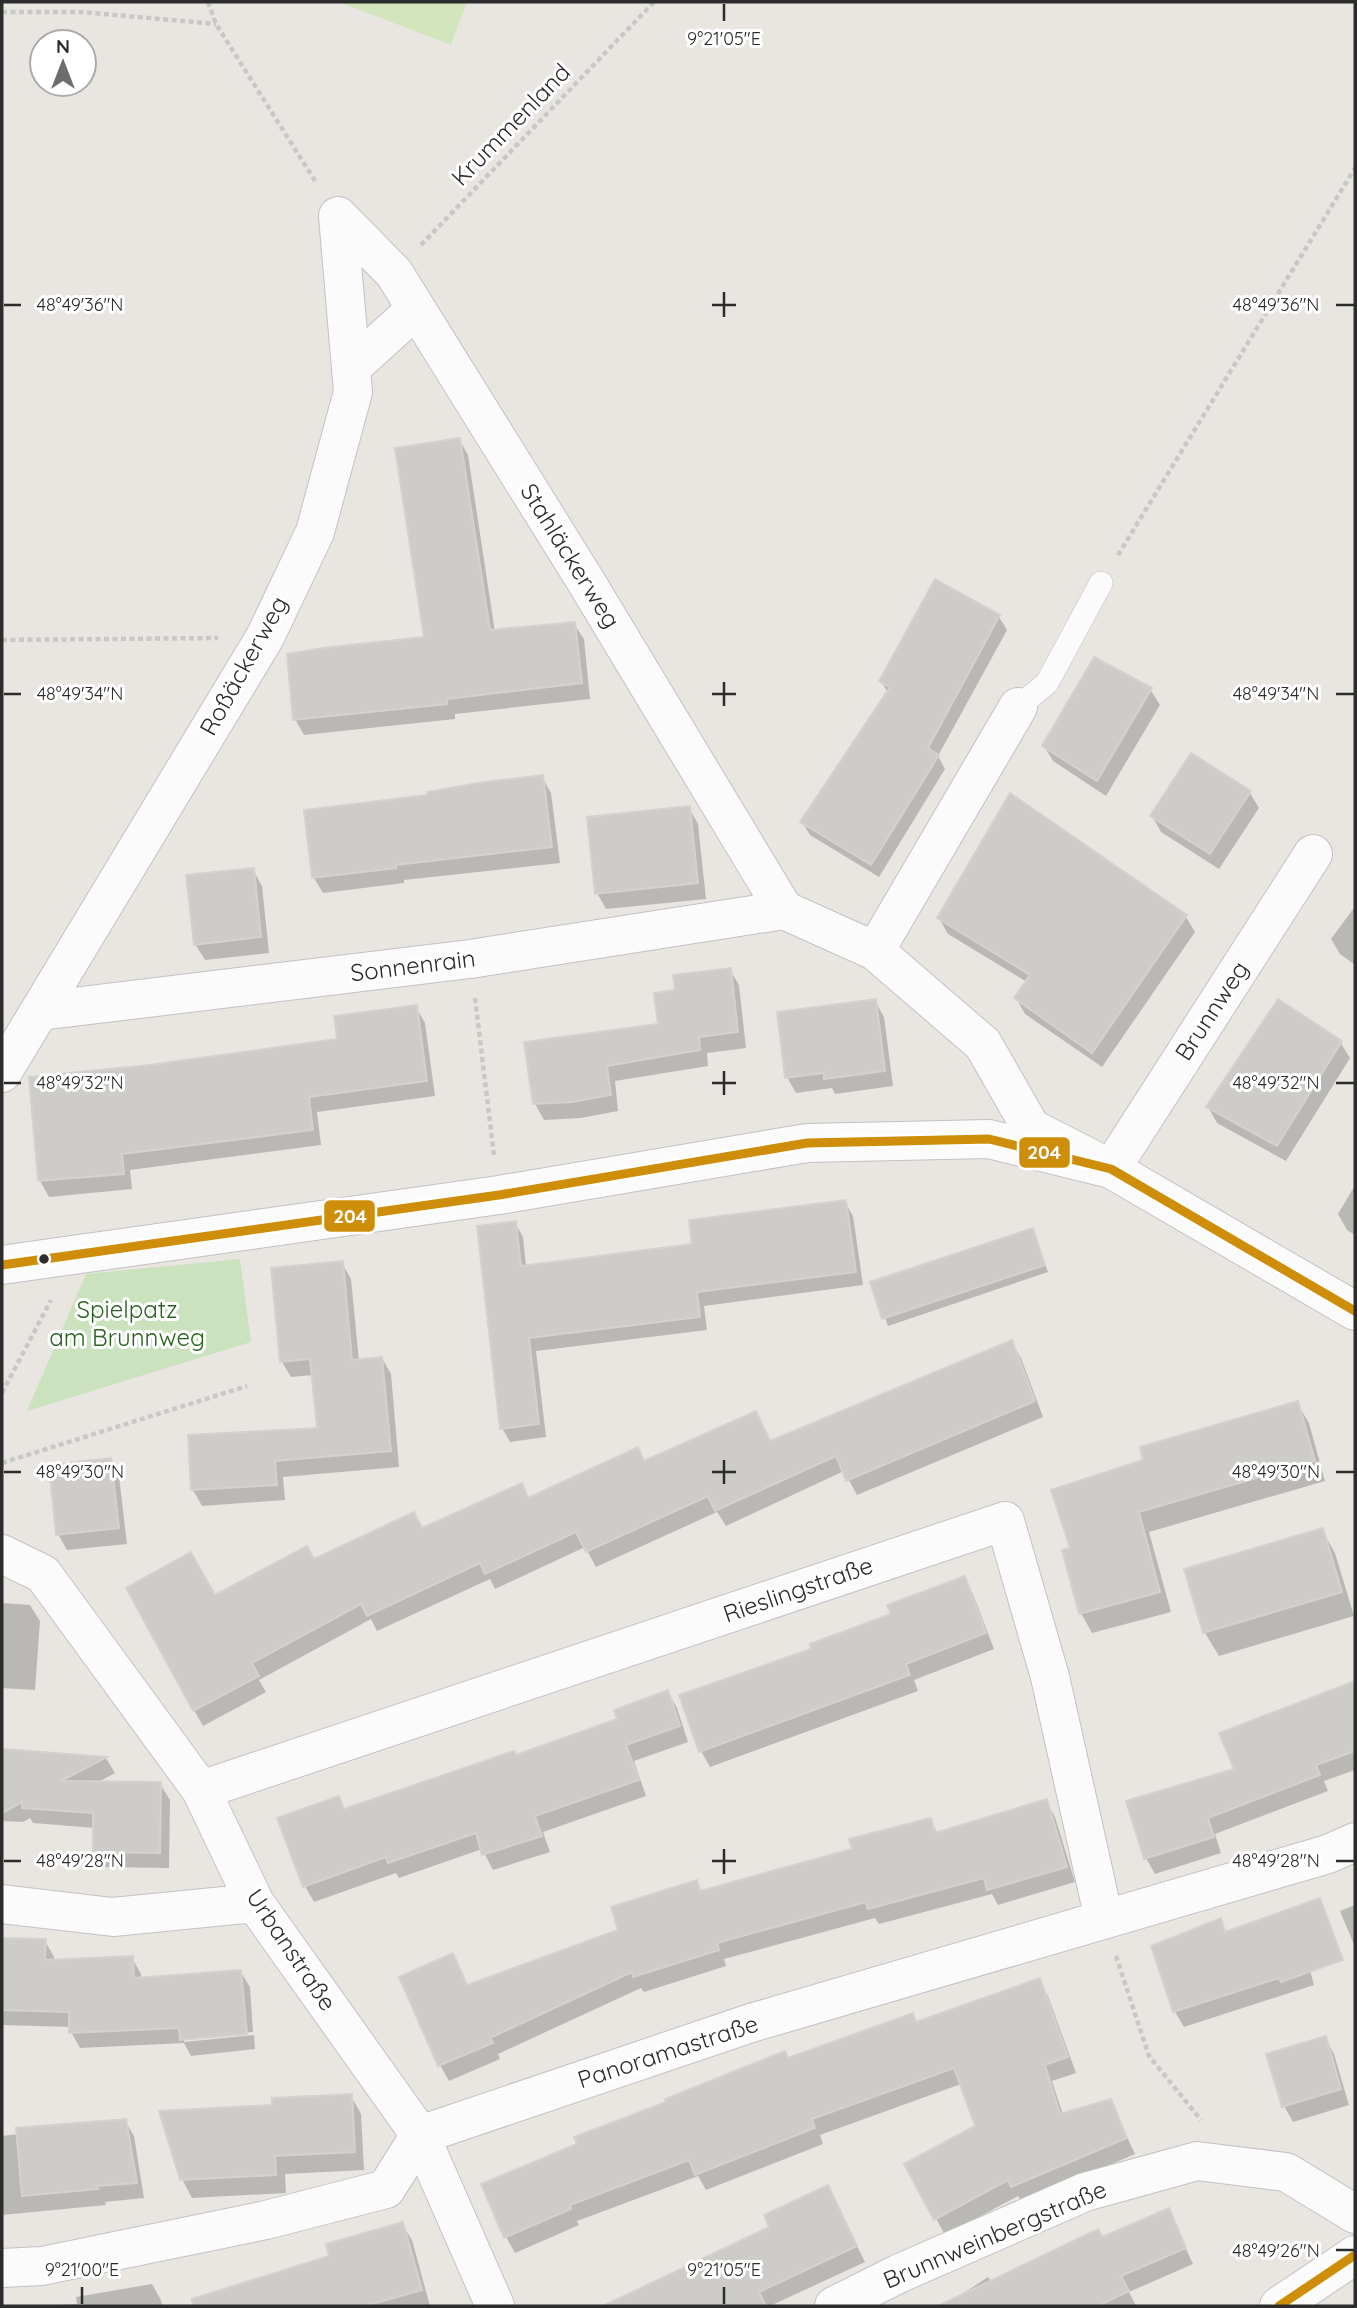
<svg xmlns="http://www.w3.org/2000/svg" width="1357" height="2308" font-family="Quicksand,sans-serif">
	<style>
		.green { fill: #cae2be }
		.pitch { fill: #d3e5bc }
		.shadow { fill: #0003 }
		.building { fill: #ceccc9; stroke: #d4d2ce; stroke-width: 2 }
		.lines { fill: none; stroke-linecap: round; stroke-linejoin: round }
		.lane-casing { stroke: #c3c2c2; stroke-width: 24 }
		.street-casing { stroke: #c3c2c2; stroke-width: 40 }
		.secondary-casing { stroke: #c3c2c2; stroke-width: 40 }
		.path { stroke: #c8c8c7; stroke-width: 4.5; stroke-dasharray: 5 3.5; stroke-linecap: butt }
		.lane { stroke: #fcfbfb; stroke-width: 23 }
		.street { stroke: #fcfbfb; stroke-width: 38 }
		.secondary { stroke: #fcfbfb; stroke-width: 38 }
		.bus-1-casing { stroke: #fff; stroke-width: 14 }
		.bus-1 { stroke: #ce8e09; stroke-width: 9 }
		.ticks { fill: none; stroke: #2c2c2c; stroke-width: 2.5 }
		.bus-dot { fill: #2c2c2c; stroke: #fff; stroke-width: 2.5 }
		.labels { text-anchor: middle; stroke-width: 6; stroke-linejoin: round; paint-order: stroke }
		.street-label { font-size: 24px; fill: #2c2c2c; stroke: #fff }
		.park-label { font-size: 24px; fill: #2a6321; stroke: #fff }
		.ticks-label { font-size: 18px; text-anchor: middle; fill: #2c2c2c; stroke: #fff; stroke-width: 6; stroke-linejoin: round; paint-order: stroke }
		.line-badge { stroke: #fff; stroke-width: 2.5 }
		.badge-label { font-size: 19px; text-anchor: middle; font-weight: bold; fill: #fff }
	</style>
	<rect width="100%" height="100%" fill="#e9e6e2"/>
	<!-- green -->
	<path class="green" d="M 240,1259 L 251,1342 L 27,1411 L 86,1274 Z"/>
	<!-- pitch -->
	<path class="pitch" d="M 339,2 L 467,2 L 451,45 Z"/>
	<!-- shadow -->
	<path class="shadow" d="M 459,439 L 468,455 L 495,632 L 574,624 L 584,639 L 590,699 L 455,714 L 455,719 L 304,735 L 295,719 L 426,638 Z
		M 935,581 L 999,617 L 1007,630 L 938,756 L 945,769 L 879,877 L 810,835 L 802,822 L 888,693 L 881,681 Z
		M 1150,689 L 1160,705 L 1106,796 L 1053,761 L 1044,746 Z
		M 542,777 L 551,793 L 560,863 L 404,880 L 404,883 L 323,893 L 314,878 L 429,796 Z
		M 1250,793 L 1259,808 L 1219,869 L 1161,832 L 1152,816 Z
		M 689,808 L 698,824 L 706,899 L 606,909 L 597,893 Z
		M 253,870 L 262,886 L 269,953 L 205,960 L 195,944 Z
		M 1353,909 L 1355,910 L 1355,965 L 1340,954 L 1331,939 Z
		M 1186,917 L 1195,932 L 1102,1067 L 1025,1014 L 1016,998 L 1027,982 L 948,934 L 939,918 Z
		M 730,970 L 739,985 L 746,1048 L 707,1053 L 708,1066 L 615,1081 L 618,1111 L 581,1118 L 544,1120 L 535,1104 L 660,1025 L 677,991 Z
		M 875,1001 L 884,1017 L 893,1086 L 835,1094 L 832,1088 L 796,1093 L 787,1077 Z
		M 416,1007 L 425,1023 L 435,1096 L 317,1112 L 321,1145 L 130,1170 L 132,1189 L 49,1197 L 40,1181 L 31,1079 L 151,1067 L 339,1041 Z
		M 1340,1042 L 1350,1058 L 1286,1161 L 1217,1123 L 1208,1107 Z
		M 1355,1185 L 1355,1235 L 1347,1230 L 1338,1214 Z
		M 845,1202 L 853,1216 L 863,1285 L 704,1306 L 707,1330 L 536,1351 L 546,1437 L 510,1442 L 502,1428 L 515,1223 L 523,1237 L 526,1267 L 694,1245 Z
		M 1032,1231 L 1048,1272 L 888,1326 L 872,1283 Z
		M 342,1263 L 351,1279 L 359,1361 L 382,1358 L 391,1374 L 399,1467 L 283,1477 L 285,1500 L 202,1506 L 193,1490 L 319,1429 L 314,1375 L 291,1377 L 282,1362 Z
		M 1012,1343 L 1021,1358 L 1043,1417 L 857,1495 L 844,1471 L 726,1526 L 717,1512 L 596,1567 L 585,1547 L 495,1589 L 490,1579 L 377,1631 L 371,1619 L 259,1680 L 266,1692 L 203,1726 L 194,1710 L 214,1597 L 313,1560 L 423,1530 L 521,1486 L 529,1499 L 645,1462 L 755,1413 L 771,1442 Z
		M 1297,1403 L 1309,1423 L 1325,1481 L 1149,1532 L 1171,1612 L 1092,1633 L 1081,1613 L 1072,1549 L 1146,1462 Z
		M 110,1460 L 119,1476 L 127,1544 L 67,1550 L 58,1534 Z
		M 1322,1530 L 1335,1553 L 1354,1616 L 1219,1656 L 1205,1633 L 1187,1570 Z
		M 964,1578 L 973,1594 L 994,1649 L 914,1680 L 918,1691 L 710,1767 L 701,1751 L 814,1650 L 893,1615 Z
		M 2,1603 L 30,1605 L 40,1621 L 35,1690 L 2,1688 Z
		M 1355,1684 L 1355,1770 L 1324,1781 L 1328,1791 L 1215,1834 L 1221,1853 L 1155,1874 L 1146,1858 L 1236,1770 L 1221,1734 Z
		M 668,1692 L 677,1708 L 688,1742 L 634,1761 L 646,1796 L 543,1832 L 550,1852 L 493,1870 L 482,1849 L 399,1878 L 396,1873 L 314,1902 L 305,1886 L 338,1798 L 345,1811 L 515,1757 L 619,1721 Z
		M 2,1751 L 106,1758 L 115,1773 L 95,1784 L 160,1784 L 170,1800 L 169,1868 L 104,1867 L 95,1851 L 95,1828 L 33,1823 L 30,1818 L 23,1822 L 2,1821 Z
		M 1046,1801 L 1055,1817 L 1075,1882 L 998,1905 L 992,1894 L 879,1924 L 875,1918 L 724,1959 L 726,1966 L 644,1992 L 641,1988 L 498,2054 L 500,2059 L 449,2081 L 440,2065 L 401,1977 L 453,1956 L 468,1987 L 620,1931 L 696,1882 L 702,1893 L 854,1850 L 930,1820 L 938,1834 Z
		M 1355,1905 L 1355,1947 L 1340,1911 Z
		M 1220,1921 L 1227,1933 L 1298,1927 L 1314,1985 L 1184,2027 L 1175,2012 L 1153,1947 Z
		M 2,1940 L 45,1941 L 54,1957 L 54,1961 L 132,1958 L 141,1974 L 141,1980 L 240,1971 L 250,1987 L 253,2032 L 184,2038 L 184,2042 L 254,2035 L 255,2049 L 191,2056 L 184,2043 L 80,2048 L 71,2032 L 71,2027 L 2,2025 Z
		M 1039,1980 L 1048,1996 L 1076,2073 L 1052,2081 L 1063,2115 L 1110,2101 L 1135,2154 L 1022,2202 L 1018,2196 L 945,2235 L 907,2165 L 977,2127 L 961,2084 L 820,2135 L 823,2144 L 706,2190 L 698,2176 L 577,2221 L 579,2225 L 515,2253 L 506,2237 L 788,2060 L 912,2015 L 917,2023 Z
		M 1325,2038 L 1334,2054 L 1349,2105 L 1293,2122 L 1284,2106 Z
		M 351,2096 L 361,2114 L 364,2170 L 285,2174 L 286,2193 L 192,2198 L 182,2179 L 274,2107 Z
		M 125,2121 L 134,2136 L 144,2198 L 105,2202 L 106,2205 L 2,2215 L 2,2136 Z
		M 828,2188 L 865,2262 L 770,2306 L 607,2306 L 671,2277 L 669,2275 L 771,2228 Z
		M 1168,2210 L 1193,2264 L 1129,2292 L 1136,2306 L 944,2306 L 988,2277 L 992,2282 L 1102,2239 Z
		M 402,2224 L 412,2240 L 430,2306 L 221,2306 L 217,2293 L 331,2257 Z
		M 152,2284 L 161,2300 L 162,2306 L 42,2306 L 77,2304 L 76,2297 Z"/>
	<!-- building -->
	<path class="building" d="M 460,438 L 490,630 L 575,622 L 582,683 L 447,699 L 447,704 L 293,720 L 287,654 L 323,648 L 424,637 L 395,448 Z
		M 935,579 L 1000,615 L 928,748 L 939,755 L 871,865 L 800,822 L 890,687 L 879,681 Z
		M 1094,657 L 1152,688 L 1097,781 L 1042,746 Z
		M 1191,753 L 1251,791 L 1210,854 L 1150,816 Z
		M 543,775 L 552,847 L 396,865 L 396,868 L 312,878 L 304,810 L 427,795 L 427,792 L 484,782 Z
		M 1010,793 L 1187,915 L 1092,1053 L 1014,998 L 1030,975 L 937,918 Z
		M 690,806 L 698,883 L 595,894 L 587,817 Z
		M 254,868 L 261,937 L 194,945 L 186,875 Z
		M 731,968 L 738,1032 L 699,1037 L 700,1050 L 607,1066 L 611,1095 L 572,1102 L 533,1104 L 524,1042 L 658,1024 L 654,993 L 675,990 L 673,975 Z
		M 876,999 L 885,1071 L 824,1079 L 824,1073 L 785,1078 L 777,1012 Z
		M 1278,999 L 1342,1041 L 1277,1146 L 1206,1107 Z
		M 417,1005 L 427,1081 L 309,1097 L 313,1130 L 122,1154 L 124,1174 L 38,1181 L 29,1077 L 150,1065 L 337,1039 L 334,1016 Z
		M 846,1200 L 856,1272 L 697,1292 L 700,1317 L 529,1338 L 539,1424 L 500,1429 L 477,1226 L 516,1221 L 521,1266 L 692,1244 L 689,1220 Z
		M 1033,1228 L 1045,1265 L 882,1319 L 870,1282 Z
		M 343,1261 L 352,1360 L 382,1357 L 391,1451 L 275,1461 L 277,1485 L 191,1490 L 188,1435 L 317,1428 L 310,1359 L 280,1362 L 271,1268 Z
		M 1012,1340 L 1035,1401 L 846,1481 L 836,1456 L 715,1511 L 708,1496 L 586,1552 L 576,1532 L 485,1574 L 480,1563 L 367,1616 L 361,1604 L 252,1663 L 259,1676 L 193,1711 L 126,1588 L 191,1552 L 215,1595 L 307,1546 L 314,1559 L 414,1512 L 422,1528 L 522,1483 L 528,1498 L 638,1447 L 644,1461 L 756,1411 L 770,1441 Z
		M 1298,1401 L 1315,1461 L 1139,1512 L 1160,1592 L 1079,1614 L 1062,1550 L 1070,1548 L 1051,1490 L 1143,1460 L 1140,1447 Z
		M 111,1458 L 119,1528 L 56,1535 L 49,1465 Z
		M 1323,1528 L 1342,1592 L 1203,1633 L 1184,1569 Z
		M 965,1576 L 986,1633 L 906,1664 L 910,1675 L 699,1752 L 679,1695 L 811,1649 L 810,1644 L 891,1614 L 887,1605 Z
		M 1355,1681 L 1355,1751 L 1316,1765 L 1320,1775 L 1208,1818 L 1214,1837 L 1144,1859 L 1126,1801 L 1234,1769 L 1219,1733 Z
		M 668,1690 L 680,1726 L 626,1745 L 639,1780 L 535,1816 L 542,1836 L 482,1855 L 476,1833 L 388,1863 L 386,1857 L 303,1887 L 277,1818 L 339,1796 L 344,1809 L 514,1751 L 516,1755 L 617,1719 L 614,1710 Z
		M 2,1749 L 107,1757 L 61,1781 L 161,1782 L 160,1853 L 93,1852 L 93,1813 L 22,1808 L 22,1802 L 2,1813 Z
		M 1047,1799 L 1067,1867 L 987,1890 L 984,1878 L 868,1909 L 866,1902 L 717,1943 L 719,1950 L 633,1977 L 632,1972 L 490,2038 L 493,2043 L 438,2066 L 399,1977 L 453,1953 L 467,1985 L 618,1930 L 611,1907 L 697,1880 L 700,1891 L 852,1849 L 849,1839 L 931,1818 L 935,1833 Z
		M 1320,1898 L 1343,1960 L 1281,1982 L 1279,1978 L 1173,2012 L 1151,1946 L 1221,1918 L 1225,1932 Z
		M 2,1938 L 46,1939 L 45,1960 L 133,1956 L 134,1978 L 241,1970 L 247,2034 L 180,2040 L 179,2028 L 69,2033 L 69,2012 L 2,2010 Z
		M 1040,1978 L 1068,2057 L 1045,2065 L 1060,2114 L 1111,2099 L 1127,2138 L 1011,2187 L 1008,2180 L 934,2220 L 904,2164 L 975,2126 L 954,2068 L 812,2119 L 815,2128 L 695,2175 L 689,2160 L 570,2205 L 571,2209 L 504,2238 L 481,2184 L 577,2144 L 574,2137 L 666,2102 L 665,2099 L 785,2051 L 788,2058 L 913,2013 L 916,2022 Z
		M 1326,2036 L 1341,2089 L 1282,2107 L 1266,2054 Z
		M 352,2094 L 355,2152 L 275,2156 L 276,2175 L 180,2180 L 159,2111 L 272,2105 L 272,2098 Z
		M 126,2119 L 137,2183 L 97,2186 L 98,2189 L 22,2196 L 16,2128 Z
		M 828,2185 L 857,2246 L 759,2292 L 766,2306 L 603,2306 L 769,2227 L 764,2215 Z
		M 1169,2208 L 1186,2248 L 1121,2276 L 1129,2291 L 1098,2306 L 938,2306 L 1098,2229 L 1102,2237 Z
		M 403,2222 L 422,2290 L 365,2306 L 193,2306 L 192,2299 L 329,2256 L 326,2244 Z"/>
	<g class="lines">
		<!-- lane casing -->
		<g class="lane-casing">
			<path id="lane" d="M 1018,707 L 1047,683 L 1101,583"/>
		</g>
		<!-- street casing -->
		<g class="street-casing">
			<path id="street" d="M 338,216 L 394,273 L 585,580 L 784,910
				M 351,368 L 416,309
				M 784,910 L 875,951 L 983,1044 L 1031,1128 L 1111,1169 L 1355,1311
				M 875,951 L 1018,707
				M 40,1011 L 470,959 L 784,910
				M 2,1073 L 265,637 L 315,532 L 353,392 L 338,216
				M 1111,1169 L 1313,854
				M 2,1265 L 499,1195 L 807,1143 L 989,1139 L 1111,1169
				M 2,1554 L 43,1574 L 201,1790 L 255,1903 L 420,2135 L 495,2306
				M 201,1790 L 1005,1521 L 1050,1677 L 1104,1919
				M 2,1904 L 113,1917 L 255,1903
				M 2,2268 L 42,2266 L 266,2220 L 386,2189 L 420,2135 L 751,2023 L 1328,1854 L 1355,1842
				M 834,2306 L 898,2274 L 1085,2192 L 1197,2161 L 1286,2172 L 1355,2214"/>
		</g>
		<!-- secondary casing -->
		<g class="secondary-casing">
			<path id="secondary" d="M 1279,2306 L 1355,2255"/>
		</g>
		<!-- path -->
		<path class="path" d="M 208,2 L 216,24 L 317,184
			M 2,12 L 80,12 L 216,24
			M 421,245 L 654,2
			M 1118,555 L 1355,168
			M 2,640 L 218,638
			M 475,998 L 494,1156
			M 2,1393 L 51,1300
			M 2,1463 L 247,1386
			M 1116,1956 L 1149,2056 L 1201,2120"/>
		<!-- lane -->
		<use href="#lane" class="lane"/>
		<!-- street -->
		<use href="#street" class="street"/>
		<!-- secondary -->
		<use href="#secondary" class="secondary"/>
		<!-- bus-1 casing -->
		<g class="bus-1-casing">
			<path id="bus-1" d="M 2,1265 L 499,1195 L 807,1143 L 989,1139 L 1111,1169 L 1355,1311
				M 1279,2306 L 1355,2255"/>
		</g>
		<!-- bus-1 -->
		<use href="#bus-1" class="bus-1"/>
	</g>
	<!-- ticks -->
	<path class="ticks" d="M 724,4 L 724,21M 724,292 L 724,317M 4,305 L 21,305M 712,305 L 736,305M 1336,305 L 1354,305M 724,682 L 724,706M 4,694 L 21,694M 712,694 L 736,694M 1336,694 L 1354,694M 724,1071 L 724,1095M 4,1083 L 21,1083M 712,1083 L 736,1083M 1336,1083 L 1354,1083M 724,1460 L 724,1484M 4,1472 L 21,1472M 712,1472 L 736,1472M 1336,1472 L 1354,1472M 724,1849 L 724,1874M 4,1861 L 21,1861M 712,1861 L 736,1861M 1336,1861 L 1354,1861M 1336,2250 L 1354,2250M 82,2287 L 82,2304M 724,2287 L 724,2304"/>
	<!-- markers -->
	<circle class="bus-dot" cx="44" cy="1259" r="6"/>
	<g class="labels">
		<!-- street labels -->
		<g class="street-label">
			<text transform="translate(511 125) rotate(-46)" y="8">Krummenland</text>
			<text transform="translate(570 556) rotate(58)" y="8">Stahläckerweg</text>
			<text transform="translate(244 666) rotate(-61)" y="8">Roßäckerweg</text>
			<text transform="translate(413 966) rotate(-7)" y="8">Sonnenrain</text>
			<text transform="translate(1212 1011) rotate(-57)" y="8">Brunnweg</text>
			<text transform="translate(798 1590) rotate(-19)" y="8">Rieslingstraße</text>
			<text transform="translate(291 1950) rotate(56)" y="8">Urbanstraße</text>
			<text transform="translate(668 2052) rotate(-18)" y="8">Panoramastraße</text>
			<text transform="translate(995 2235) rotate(-23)" y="8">Brunnweinbergstraße</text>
		</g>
		<!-- park labels -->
		<g class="park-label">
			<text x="127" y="1318">Spielpatz<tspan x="127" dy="28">am Brunnweg</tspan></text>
		</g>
	</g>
	<g class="ticks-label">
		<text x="724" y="45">9°21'05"E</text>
		<text x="80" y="311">48°49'36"N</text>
		<text x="1276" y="311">48°49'36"N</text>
		<text x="80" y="700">48°49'34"N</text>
		<text x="1276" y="700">48°49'34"N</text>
		<text x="80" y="1089">48°49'32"N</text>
		<text x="1276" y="1089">48°49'32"N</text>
		<text x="80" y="1478">48°49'30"N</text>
		<text x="1276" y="1478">48°49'30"N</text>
		<text x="80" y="1867">48°49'28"N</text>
		<text x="1276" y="1867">48°49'28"N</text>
		<text x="1276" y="2257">48°49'26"N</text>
		<text x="82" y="2276">9°21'00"E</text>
		<text x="724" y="2276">9°21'05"E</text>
	</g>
	<g class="line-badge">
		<rect x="1018" y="1136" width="53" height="33" rx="7" fill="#ce8e09"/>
		<rect x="323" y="1199" width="53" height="34" rx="7" fill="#ce8e09"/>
	</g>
	<g class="badge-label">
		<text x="1044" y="1159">204</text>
		<text x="350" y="1223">204</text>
	</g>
	<!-- border -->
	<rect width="1357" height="2308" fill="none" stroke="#2c2c2c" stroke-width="7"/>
	<!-- north arrow -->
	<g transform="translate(63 63)"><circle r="33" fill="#ffffff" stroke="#ababab" stroke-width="2"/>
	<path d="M0-5L12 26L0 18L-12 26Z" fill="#6e6d6c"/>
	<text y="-10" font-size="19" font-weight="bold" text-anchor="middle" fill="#2c2c2c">N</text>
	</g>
</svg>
